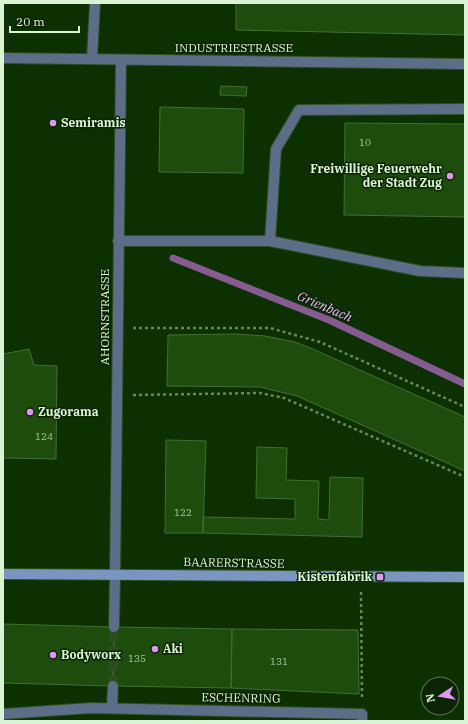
<svg xmlns="http://www.w3.org/2000/svg" width="468" height="724" font-family="'IBM Plex Serif',serif">
	<style>
		.lines { fill: none; stroke-linecap: round; stroke-linejoin: round }
		.stream { stroke: #865b91; stroke-width: 7 }
		.building { fill: #1d4c0c; stroke: #417033 }
		.minor-tunnel { stroke: #2b4d20; stroke-width: 10; stroke-dasharray: 10 5; stroke-linecap: butt }
		.service-casing { stroke: #2d4f22; stroke-width: 12 }
		.minor-casing { stroke: #2d4f22; stroke-width: 12 }
		.tertiary-casing { stroke: #2d4f22; stroke-width: 12 }
		.secondary-casing { stroke: #2d4f22; stroke-width: 12 }
		.path { stroke: #67875e; stroke-width: 2.5; stroke-dasharray: 3 3; stroke-linecap: butt }
		.service { stroke: #5c6d88; stroke-width: 10 }
		.minor { stroke: #5c6d88; stroke-width: 10 }
		.tertiary { stroke: #5c6d88; stroke-width: 10 }
		.secondary { stroke: #7a95c0; stroke-width: 10 }
		.poi-dot { fill: #df98f1; stroke: #0b2404; stroke-width: 1.5 }
		.labels { text-anchor: middle; stroke-width: 3; stroke-linejoin: round; paint-order: stroke }
		.number-label { font-size: 10px; fill: #aacaa0 }
		.street-label { font-size: 12px; fill: #d9f4d2; stroke: #0b2404 }
		.poi-label { font-size: 12px; font-weight: bold; fill: #d9f4d2; stroke: #0b2404; text-anchor: start }
		.water-label { font-size: 13px; font-style: italic; fill: #eeb8fd; stroke: #0b2404 }
	</style>
	<rect width="100%" height="100%" fill="#0c3001"/>
	<g class="lines">
		<!-- stream -->
		<path class="stream" d="M 173,258 L 329,320 L 465,384"/>
	</g>
	<!-- building -->
	<path class="building" d="M 236,3 L 465,3 L 465,35 L 236,30 Z
		M 221,86 L 247,87 L 246,96 L 220,95 Z
		M 160,107 L 244,109 L 243,173 L 159,172 Z
		M 345,123 L 465,124 L 465,217 L 344,215 Z
		M 235,334 L 265,336 L 295,342 L 315,350 L 465,417 L 465,471 L 297,396 L 260,387 L 167,386 L 168,335 Z
		M 29,349 L 34,365 L 57,366 L 56,459 L 3,458 L 3,354 Z
		M 166,440 L 206,441 L 203,533 L 165,533 Z
		M 257,447 L 287,448 L 286,480 L 319,481 L 318,519 L 329,520 L 330,477 L 363,478 L 362,537 L 203,533 L 203,517 L 295,519 L 295,499 L 256,498 Z
		M 3,624 L 114,627 L 113,686 L 3,683 Z
		M 114,627 L 232,629 L 231,688 L 113,686 Z
		M 232,629 L 358,630 L 359,694 L 231,688 Z"/>
	<g class="lines">
		<!-- minor-tunnel -->
		<path class="minor-tunnel" d="M 113,686 L 114,627"/>
		<!-- service casing -->
		<g class="service-casing">
			<path id="service" d="M 92,59 L 95,3
				M 118,241 L 270,241 L 420,271 L 465,273
				M 270,241 L 276,149 L 299,110 L 465,109"/>
		</g>
		<!-- minor casing -->
		<g class="minor-casing">
			<path id="minor" d="M 114,627 L 115,575
				M 112,708 L 113,686
				M 3,714 L 91,708 L 362,714 L 362,721"/>
		</g>
		<!-- tertiary casing -->
		<g class="tertiary-casing">
			<path id="tertiary" d="M 3,58 L 465,64
				M 115,575 L 121,60"/>
		</g>
		<!-- secondary casing -->
		<g class="secondary-casing">
			<path id="secondary" d="M 3,574 L 465,577"/>
		</g>
		<!-- path -->
		<path class="path" d="M 133,328 L 270,328 L 320,342 L 465,407
			M 133,395 L 260,393 L 284,398 L 465,477
			M 361,592 L 362,697"/>
		<!-- service -->
		<use href="#service" class="service"/>
		<!-- minor -->
		<use href="#minor" class="minor"/>
		<!-- tertiary -->
		<use href="#tertiary" class="tertiary"/>
		<!-- secondary -->
		<use href="#secondary" class="secondary"/>
	</g>
	<!-- markers -->
	<g class="poi-dot">
		<circle cx="53" cy="123" r="4"/>
		<circle cx="450" cy="176" r="4"/>
		<circle cx="30" cy="412" r="4"/>
		<rect x="376" y="573" width="8" height="8" rx="2"/>
		<circle cx="155" cy="649" r="4"/>
		<circle cx="53" cy="655" r="4"/>
	</g>
	<g class="labels">
		<!-- number labels -->
		<g class="number-label">
			<text x="365" y="146">10</text>
			<text x="44" y="440">124</text>
			<text x="183" y="516">122</text>
			<text x="137" y="662">135</text>
			<text x="279" y="665">131</text>
		</g>
		<!-- street labels -->
		<g class="street-label">
			<text x="234" y="52">INDUSTRIESTRASSE</text>
			<text transform="translate(105 317) rotate(-90)" y="4">AHORNSTRASSE</text>
			<text transform="translate(234 563) rotate(1)" y="4">BAARERSTRASSE</text>
			<text transform="translate(241 698) rotate(1)" y="4">ESCHENRING</text>
		</g>
		<!-- poi labels -->
		<g class="poi-label">
			<text x="61" y="127">Semiramis</text>
			<text x="442" y="173" text-anchor="end">Freiwillige Feuerwehr<tspan x="442" dy="14">der Stadt Zug</tspan></text>
			<text x="38" y="416">Zugorama</text>
			<text x="372" y="581" text-anchor="end">Kistenfabrik</text>
			<text x="163" y="653">Aki</text>
			<text x="61" y="659">Bodyworx</text>
		</g>
		<!-- water labels -->
		<g class="water-label">
			<text transform="translate(325 306) rotate(23)" y="5">Grienbach</text>
		</g>
	</g>
	<!-- border -->
	<rect width="468" height="724" fill="none" stroke="#d9f4d2" stroke-width="8"/>
	<!-- north arrow -->
	<g transform="translate(440 696) rotate(258)"><circle r="19" fill="#0b2404" stroke="#5d7756"/>
	<path d="M0-3L7 15L0 10L-7 15Z" fill="#df98f1"/>
	<text y="-6" font-size="11" font-weight="bold" text-anchor="middle" fill="#d9f4d2">N</text>
	</g>
	<!-- scale -->
	<path d="M10 26v6h69v-6" fill="none" stroke="#d9f4d2" stroke-width="2"/>
	<text x="16" y="26" font-size="12" fill="#d9f4d2" stroke="#0b2404" stroke-width="3" paint-order="stroke">20 m</text>
</svg>
